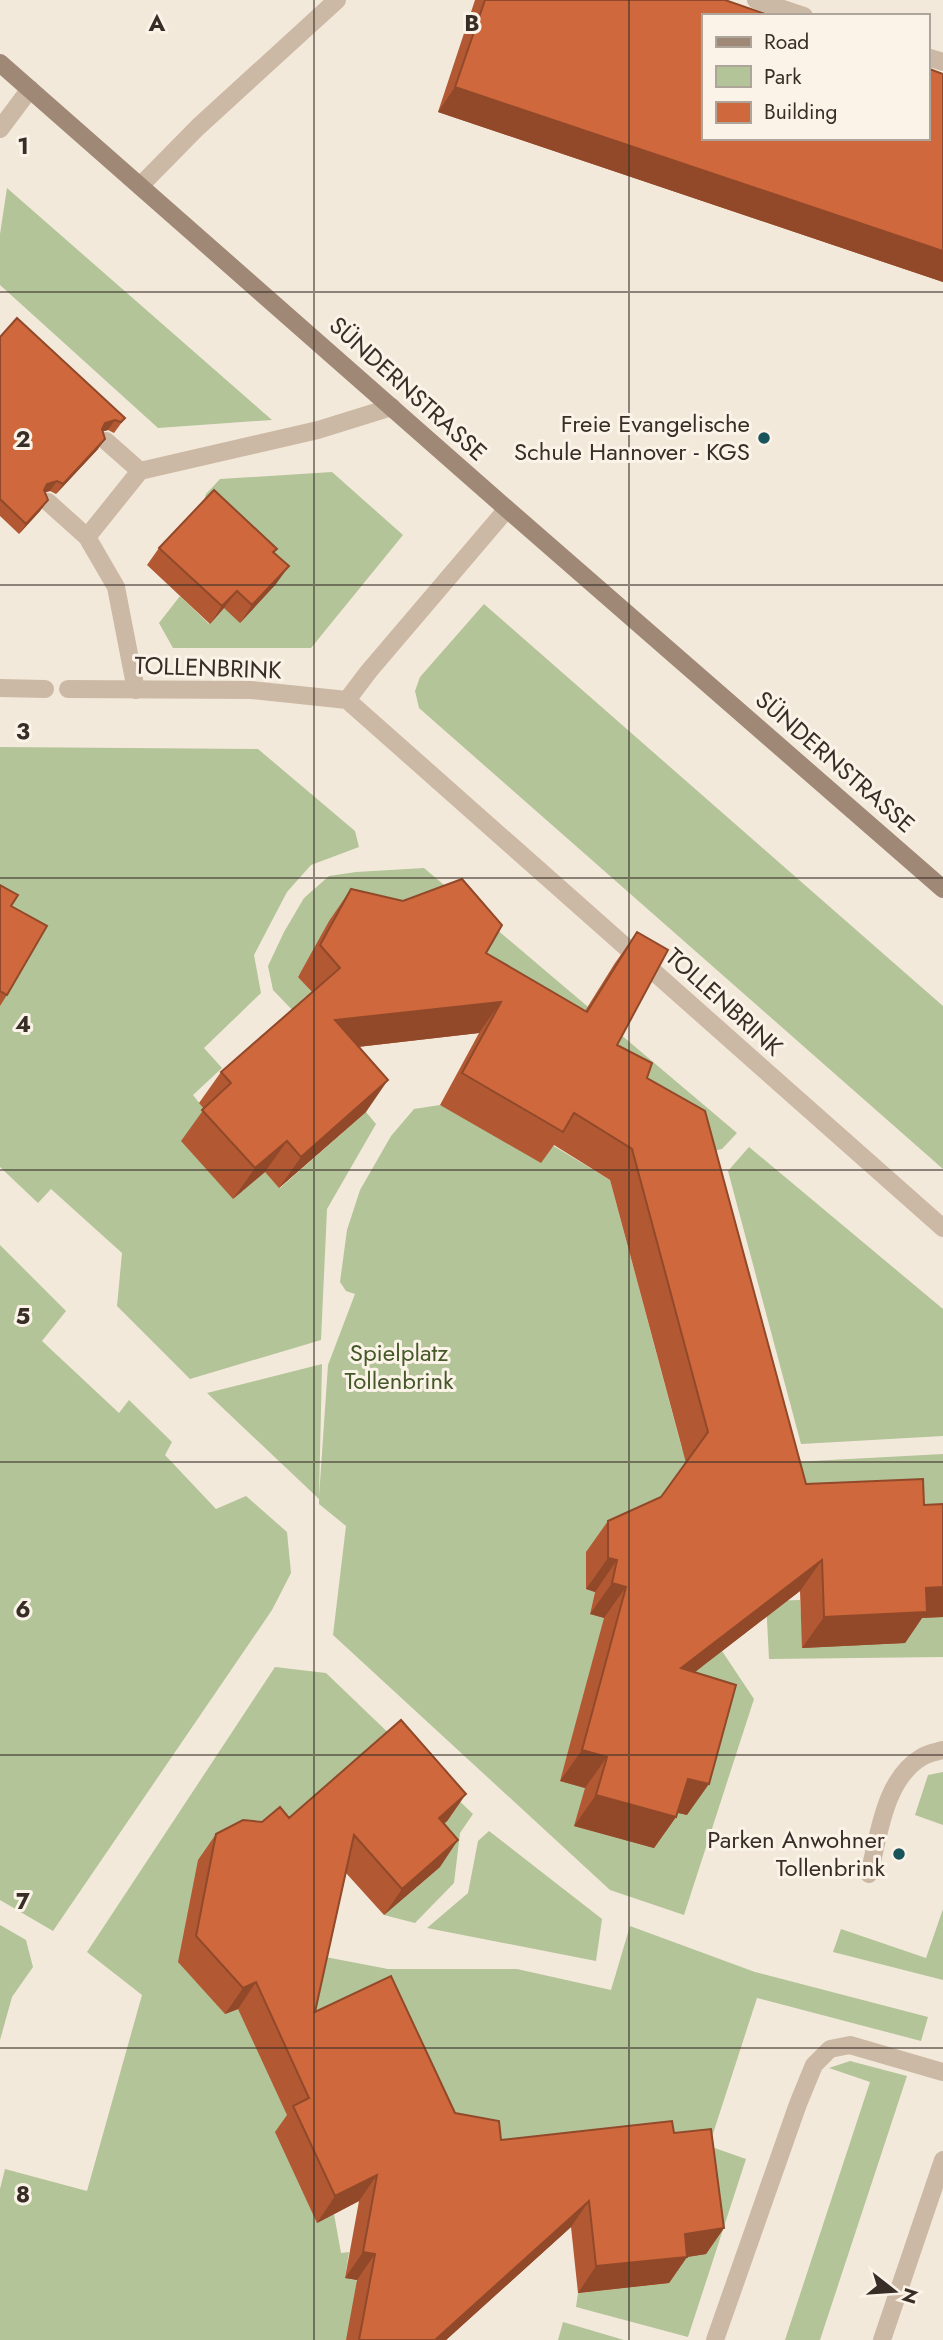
<svg xmlns="http://www.w3.org/2000/svg" width="943" height="2340" font-family="Jost,sans-serif">
	<style>
		.green { fill: #b3c499 }
		.lines { fill: none; stroke-linecap: round; stroke-linejoin: round }
		.lane { stroke: #ccb9a5; stroke-width: 18 }
		.street { stroke: #ccb9a5; stroke-width: 18 }
		.secondary { stroke: #a08876; stroke-width: 18 }
		.wall { fill: #b25934 }
		.shaded-wall { fill: #91492a }
		.building { fill: #cf683c; stroke: #91492a; stroke-width: 2 }
		.grid { fill: none; stroke: #382d27; stroke-width: 2; stroke-opacity: 0.55 }
		.poi-dot { fill: #19545c; stroke: #fbf3e7; stroke-width: 2.5 }
		.labels { text-anchor: middle; stroke-width: 6; stroke-linejoin: round; paint-order: stroke }
		.street-label { font-size: 24px; fill: #382d27; stroke: #fbf3e7 }
		.poi-label { font-size: 24px; fill: #382d27; stroke: #fbf3e7; text-anchor: end }
		.park-label { font-size: 24px; fill: #445829; stroke: #fbf3e7 }
		.grid-label { font-size: 23px; text-anchor: middle; font-weight: bold; fill: #382d27; stroke: #fbf3e7; stroke-width: 6; stroke-linejoin: round; paint-order: stroke }
	</style>
	<rect width="100%" height="100%" fill="#f3e9da"/>
	<!-- green -->
	<path class="green" d="M 7,188 L 272,420 L 158,428 L 0,285 L 0,234 Z
		M 332,472 L 403,535 L 311,648 L 173,648 L 159,623 L 180,596 L 209,624 L 224,608 L 202,507 L 206,494 L 220,479 Z
		M 484,604 L 943,1006 L 943,1169 L 419,708 L 415,691 L 420,677 Z
		M 0,747 L 258,749 L 355,831 L 359,847 L 311,865 L 287,892 L 254,955 L 261,993 L 204,1048 L 222,1068 L 193,1095 L 209,1115 L 233,1199 L 265,1172 L 280,1188 L 366,1112 L 376,1124 L 327,1209 L 321,1340 L 190,1379 L 117,1306 L 122,1253 L 51,1189 L 38,1203 L 0,1167 Z
		M 424,868 L 737,1133 L 722,1149 L 687,1157 L 565,1043 L 465,984 L 315,960 L 298,976 L 318,999 L 298,1016 L 273,990 L 268,966 L 284,932 L 304,898 L 329,876 L 356,872 Z
		M 440,1105 L 552,1145 L 610,1180 L 682,1449 L 697,1454 L 586,1589 L 595,1592 L 590,1614 L 619,1623 L 571,1742 L 560,1781 L 687,1815 L 681,1661 L 703,1666 L 722,1651 L 754,1699 L 684,1915 L 610,1890 L 333,1635 L 346,1526 L 319,1504 L 319,1499 L 207,1393 L 322,1364 L 319,1497 L 328,1365 L 355,1294 L 346,1291 L 340,1282 L 347,1230 L 360,1190 L 391,1136 L 414,1109 Z
		M 749,1147 L 943,1309 L 943,1436 L 801,1444 L 728,1171 Z
		M 0,1245 L 66,1311 L 42,1341 L 119,1413 L 129,1400 L 172,1442 L 165,1455 L 216,1509 L 246,1496 L 287,1532 L 291,1573 L 272,1610 L 53,1931 L 0,1900 Z
		M 943,1454 L 943,1588 L 739,1498 L 793,1462 Z
		M 800,1600 L 803,1648 L 904,1619 L 943,1617 L 943,1657 L 769,1659 L 766,1601 Z
		M 275,1667 L 326,1673 L 473,1814 L 460,1833 L 454,1883 L 415,1923 L 384,1915 L 440,1867 L 383,1746 L 254,2002 L 334,2214 L 341,2253 L 349,2252 L 345,2278 L 374,2284 L 346,2340 L 0,2340 L 0,2189 L 5,2169 L 87,2191 L 142,1995 L 87,1952 Z
		M 943,1772 L 943,1825 L 915,1815 L 928,1775 Z
		M 489,1831 L 602,1919 L 596,1961 L 427,1928 L 468,1893 L 478,1841 Z
		M 943,1909 L 943,1980 L 833,1952 L 841,1929 L 926,1958 Z
		M 0,1925 L 26,1940 L 33,1967 L 12,1997 L 0,2040 Z
		M 630,1926 L 755,1972 L 928,2017 L 921,2041 L 757,1998 L 709,2146 L 746,2159 L 688,2337 L 576,2307 L 578,2293 L 669,2283 L 321,2027 L 307,1996 L 315,1955 L 388,1969 L 517,1969 L 611,1990 Z
		M 850,2061 L 907,2076 L 820,2340 L 785,2340 L 870,2082 L 829,2068 Z
		M 563,2322 L 624,2340 L 558,2340 Z"/>
	<g class="lines">
		<!-- lane -->
		<path class="lane" d="M 0,129 L 30,89
			M 106,441 L 140,471 L 318,430 L 392,407
			M 48,502 L 87,537
			M 136,690 L 116,587 L 87,537 L 140,471
			M 869,1874 C 879,1836 884,1779 922,1757 C 928,1753 936,1752 943,1750
			M 715,2340 L 798,2104 L 814,2065 L 830,2049 L 850,2045 L 943,2072"/>
		<!-- street -->
		<path class="street" d="M 756,0 L 804,16
			M 927,57 L 943,62
			M 140,186 L 198,127 L 337,0
			M 507,509 L 369,671 L 347,700 L 943,1228
			M 0,688 L 45,689
			M 68,689 L 251,690 L 347,700
			M 882,2340 L 943,2160"/>
		<!-- secondary -->
		<path class="secondary" d="M 0,63 L 507,509 L 943,889"/>
	</g>
	<!-- wall -->
	<path class="wall" d="M 475,0 L 725,0 L 943,74 L 943,282 L 438,112 Z
		M 0,337 L 125,418 L 114,433 L 108,430 L 103,431 L 98,449 L 56,494 L 50,491 L 45,492 L 48,500 L 40,511 L 19,534 L 0,516 Z
		M 159,548 L 277,549 L 274,553 L 276,584 L 240,623 L 224,608 L 210,624 L 147,565 Z
		M 0,885 L 11,906 L 7,995 L 0,1006 Z
		M 351,889 L 486,953 L 585,1011 L 615,963 L 637,932 L 617,1045 L 647,1078 L 806,1484 L 924,1505 L 943,1504 L 943,1617 L 922,1618 L 905,1643 L 802,1648 L 800,1591 L 694,1672 L 687,1815 L 678,1813 L 676,1817 L 654,1848 L 574,1826 L 585,1788 L 560,1781 L 604,1618 L 590,1614 L 595,1592 L 586,1589 L 586,1552 L 608,1521 L 661,1497 L 686,1463 L 610,1180 L 554,1145 L 541,1163 L 440,1105 L 479,1033 L 358,1047 L 366,1112 L 279,1188 L 265,1172 L 233,1199 L 181,1141 L 204,1109 L 199,1103 L 221,1072 L 312,992 L 298,977 L 329,921 Z
		M 289,1818 L 448,1820 L 444,1824 L 440,1867 L 384,1915 L 346,1873 L 315,2012 L 455,2113 L 501,2140 L 674,2133 L 724,2228 L 706,2254 L 687,2257 L 669,2283 L 578,2293 L 571,2227 L 446,2340 L 346,2340 L 357,2280 L 345,2278 L 359,2201 L 317,2223 L 275,2132 L 287,2115 L 238,2009 L 225,2014 L 178,1962 L 198,1860 L 216,1834 L 262,1822 Z"/>
	<!-- shaded-wall -->
	<path class="shaded-wall" d="M 455,87 L 943,251 L 943,282 L 438,112 Z
		M 115,420 L 108,430 L 98,433 L 105,423 Z
		M 105,439 L 98,449 L 56,494 L 63,484 Z
		M 57,481 L 50,491 L 40,494 L 47,484 Z
		M 48,500 L 40,511 L 19,534 L 26,524 Z
		M 289,566 L 276,584 L 240,623 L 252,605 Z
		M 237,591 L 224,608 L 210,624 L 222,606 Z
		M 501,1002 L 479,1033 L 313,1052 L 335,1020 Z
		M 388,1080 L 366,1112 L 279,1188 L 301,1157 Z
		M 287,1141 L 265,1172 L 233,1199 L 255,1168 Z
		M 608,1558 L 617,1560 L 595,1592 L 586,1589 Z
		M 822,1560 L 800,1591 L 659,1700 L 681,1668 Z
		M 612,1583 L 626,1587 L 604,1618 L 590,1614 Z
		M 943,1587 L 943,1617 L 922,1618 L 905,1643 L 802,1648 L 824,1617 L 926,1588 Z
		M 582,1750 L 607,1757 L 585,1788 L 560,1781 Z
		M 688,1779 L 709,1784 L 687,1815 L 666,1810 Z
		M 466,1794 L 448,1820 L 421,1845 L 439,1818 Z
		M 596,1795 L 676,1817 L 654,1848 L 574,1826 Z
		M 458,1840 L 440,1867 L 384,1915 L 402,1889 Z
		M 256,1982 L 238,2009 L 225,2014 L 243,1988 Z
		M 377,2175 L 359,2201 L 317,2223 L 335,2196 Z
		M 589,2201 L 571,2227 L 446,2340 L 435,2340 Z
		M 724,2228 L 706,2254 L 687,2257 L 669,2283 L 578,2293 L 596,2266 L 685,2234 Z
		M 363,2252 L 375,2254 L 357,2280 L 345,2278 Z"/>
	<!-- building -->
	<path class="building" d="M 485,0 L 725,0 L 771,16 L 703,16 L 703,138 L 927,138 L 927,68 L 943,74 L 943,251 L 455,87 Z
		M 17,318 L 125,418 L 121,422 L 115,420 L 105,423 L 102,429 L 105,439 L 63,484 L 57,481 L 47,484 L 44,490 L 48,500 L 26,524 L 0,499 L 0,337 Z
		M 214,490 L 277,549 L 273,552 L 289,566 L 252,605 L 237,591 L 222,606 L 159,548 Z
		M 462,879 L 502,925 L 486,953 L 587,1012 L 637,932 L 668,950 L 617,1045 L 652,1063 L 647,1078 L 705,1111 L 806,1484 L 923,1479 L 924,1505 L 943,1504 L 943,1587 L 926,1588 L 927,1612 L 824,1617 L 822,1560 L 681,1668 L 736,1685 L 709,1784 L 688,1779 L 676,1817 L 596,1795 L 607,1757 L 582,1750 L 626,1587 L 612,1583 L 617,1560 L 608,1558 L 608,1521 L 661,1497 L 708,1432 L 632,1149 L 574,1113 L 563,1132 L 462,1073 L 501,1002 L 335,1020 L 388,1080 L 301,1157 L 287,1141 L 255,1168 L 202,1110 L 231,1083 L 221,1072 L 340,968 L 320,945 L 351,889 L 403,901 Z
		M 0,885 L 18,895 L 11,906 L 47,926 L 7,995 L 0,991 Z
		M 401,1720 L 466,1794 L 439,1818 L 458,1840 L 402,1889 L 354,1835 L 315,2012 L 391,1976 L 455,2113 L 499,2121 L 501,2140 L 672,2121 L 674,2133 L 711,2129 L 724,2228 L 685,2234 L 687,2257 L 596,2266 L 589,2201 L 435,2340 L 359,2340 L 375,2254 L 363,2252 L 377,2175 L 335,2196 L 293,2106 L 309,2098 L 256,1982 L 243,1988 L 196,1936 L 216,1834 L 243,1820 L 262,1822 L 280,1807 L 289,1818 Z"/>
	<!-- grid -->
	<path class="grid" d="M 314,0 L 314,2340M 629,0 L 629,2340M 0,292 L 943,292M 0,585 L 943,585M 0,878 L 943,878M 0,1170 L 943,1170M 0,1462 L 943,1462M 0,1755 L 943,1755M 0,2048 L 943,2048"/>
	<!-- markers -->
	<g class="poi-dot">
		<circle cx="764" cy="438" r="7"/>
		<circle cx="899" cy="1854" r="7"/>
	</g>
	<g class="labels">
		<!-- street labels -->
		<g class="street-label">
			<text transform="translate(408 389) rotate(42)" y="8">SÜNDERNSTRASSE</text>
			<text transform="translate(208 668) rotate(2)" y="8">TOLLENBRINK</text>
			<text transform="translate(835 762) rotate(41)" y="8">SÜNDERNSTRASSE</text>
			<text transform="translate(724 1002) rotate(42)" y="8">TOLLENBRINK</text>
		</g>
		<!-- poi labels -->
		<g class="poi-label">
			<text x="750" y="432">Freie Evangelische<tspan x="750" dy="28">Schule Hannover - KGS</tspan></text>
			<text x="885" y="1848">Parken Anwohner<tspan x="885" dy="28">Tollenbrink</tspan></text>
		</g>
		<!-- park labels -->
		<g class="park-label">
			<text x="399" y="1361">Spielplatz<tspan x="399" dy="28">Tollenbrink</tspan></text>
		</g>
	</g>
	<g class="grid-label">
		<text x="157" y="31">A</text>
		<text x="472" y="31">B</text>
		<text x="23" y="154">1</text>
		<text x="23" y="447">2</text>
		<text x="23" y="739">3</text>
		<text x="23" y="1032">4</text>
		<text x="23" y="1324">5</text>
		<text x="23" y="1617">6</text>
		<text x="23" y="1909">7</text>
		<text x="23" y="2202">8</text>
	</g>
	<!-- legend -->
	<rect x="702" y="14" width="228" height="126" fill="#fbf3e7" stroke="#ada49a" stroke-width="2"/>
	<rect x="716" y="37" width="35" height="10" fill="#a08876" stroke="#ada49a" stroke-width="2"/>
	<text x="764" y="49" font-size="21" fill="#382d27">Road</text>
	<rect x="716" y="66" width="35" height="21" fill="#b3c499" stroke="#ada49a" stroke-width="2"/>
	<text x="764" y="84" font-size="21" fill="#382d27">Park</text>
	<rect x="716" y="102" width="35" height="21" fill="#cf683c" stroke="#ada49a" stroke-width="2"/>
	<text x="764" y="119" font-size="21" fill="#382d27">Building</text>
	<!-- north arrow -->
	<g transform="translate(894 2291) rotate(107)" stroke="#fbf3e7" stroke-width="5" paint-order="stroke">
	<path d="M0-5L12 26L0 18L-12 26Z" fill="#382d27"/>
	<text y="-10" font-size="19" font-weight="bold" text-anchor="middle" fill="#382d27">N</text>
	</g>
</svg>
